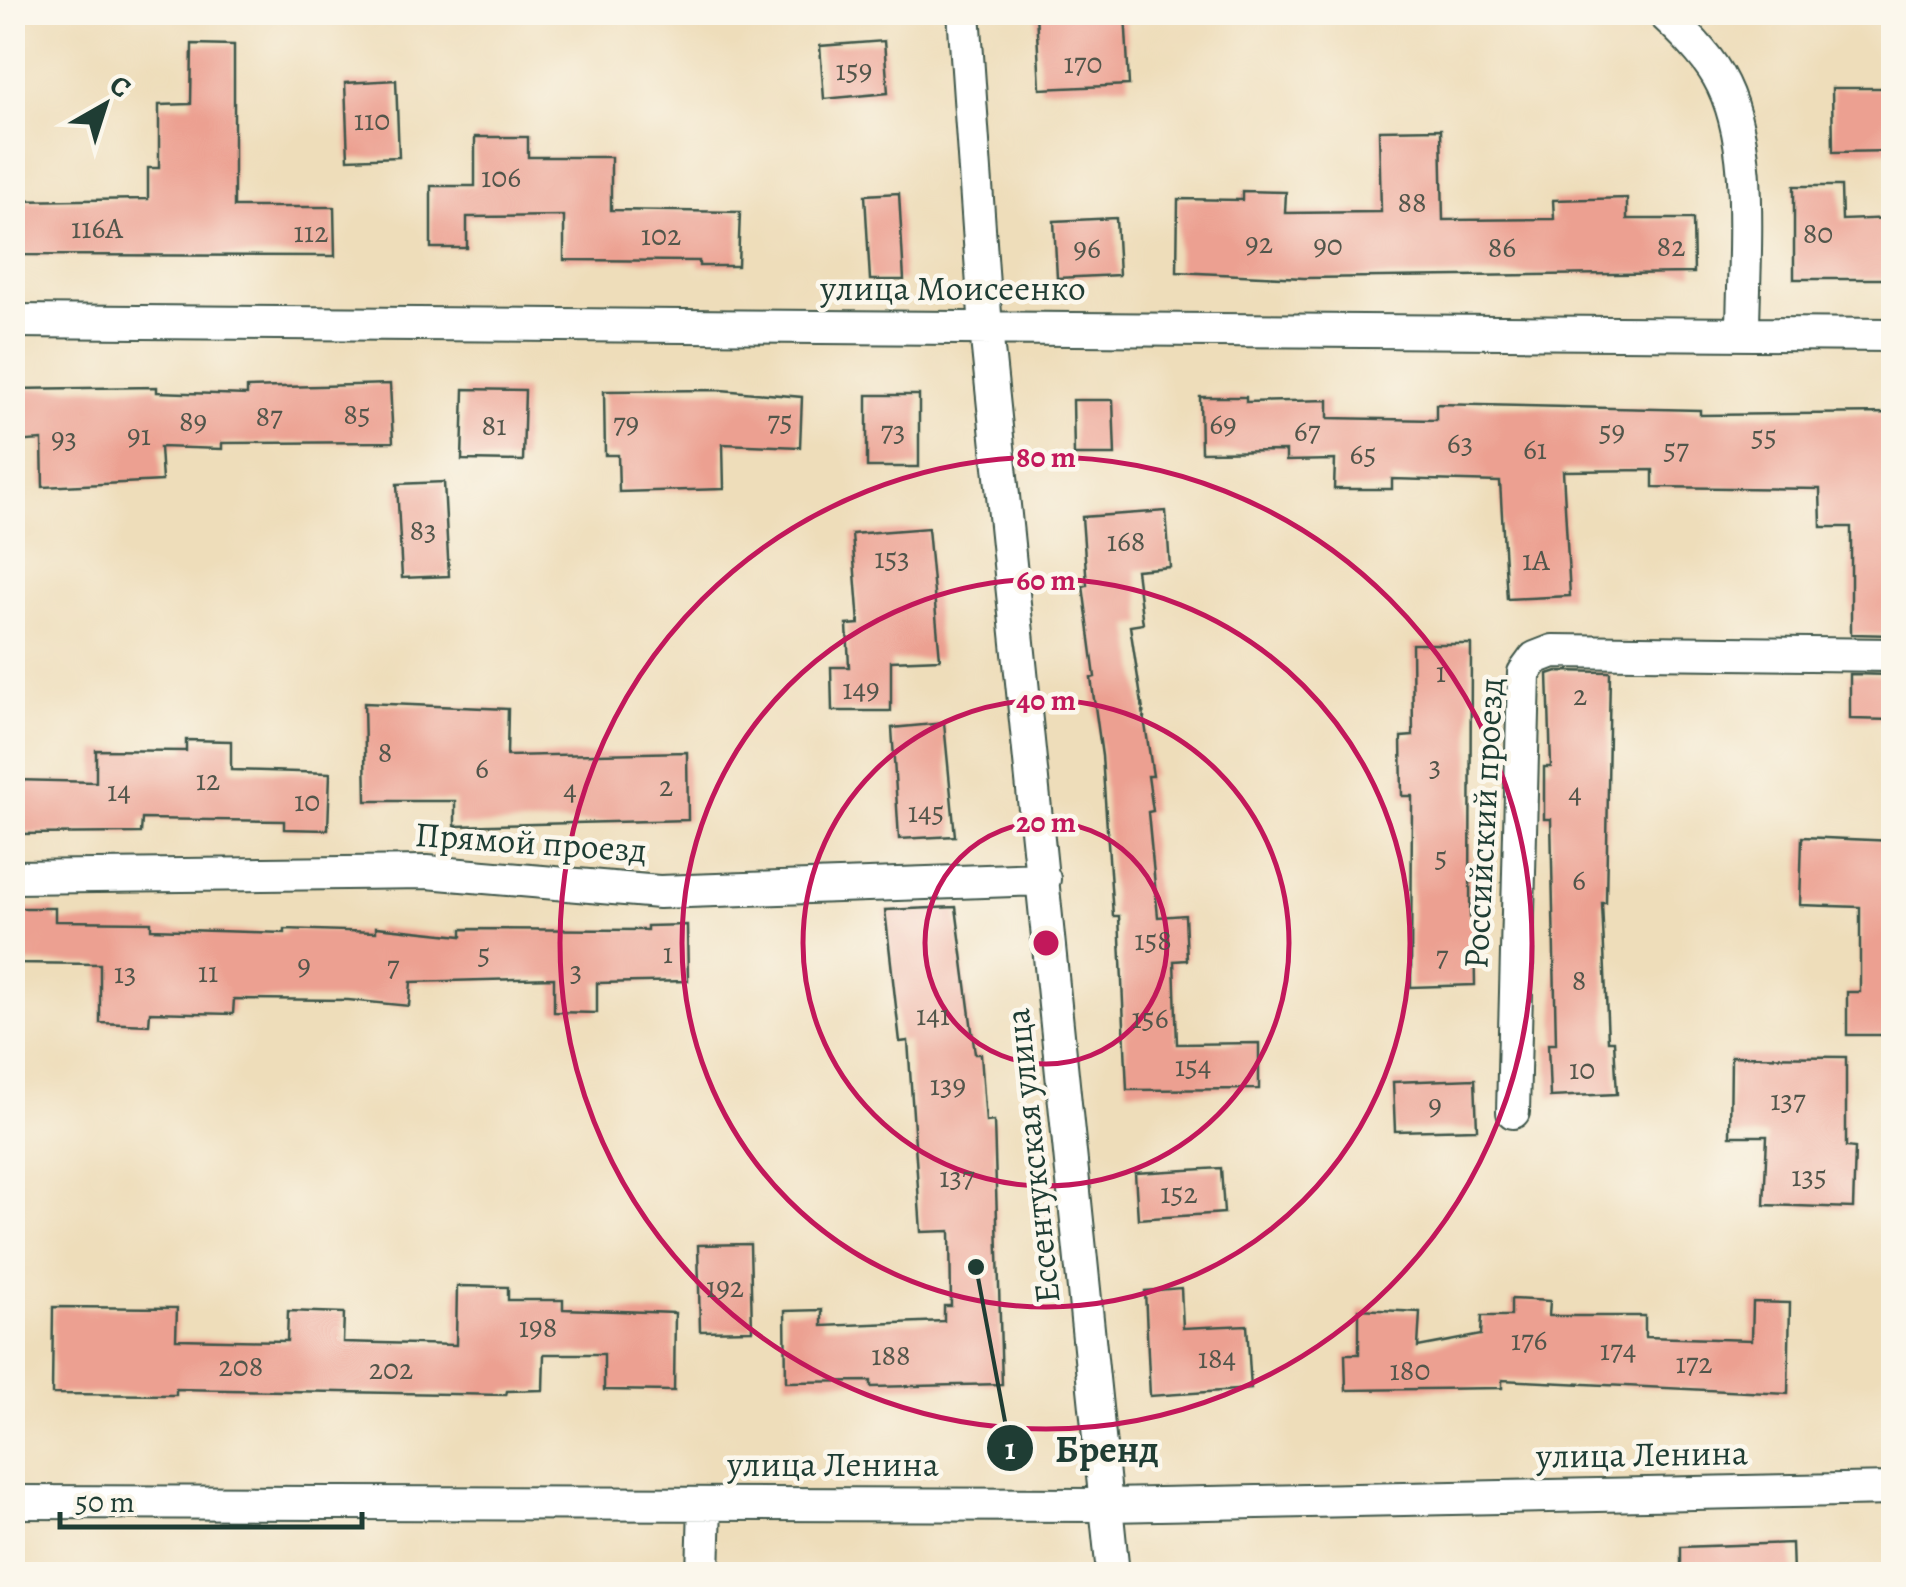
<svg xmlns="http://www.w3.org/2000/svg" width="1906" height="1587" font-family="Alegreya,serif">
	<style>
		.building { fill: #eca091 }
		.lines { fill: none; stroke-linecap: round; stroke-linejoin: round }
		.street-casing { stroke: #3e5548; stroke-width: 36 }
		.street { stroke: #fff; stroke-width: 32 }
		.ring { fill: none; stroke: #c2185b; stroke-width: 5 }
		.labels { text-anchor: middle; stroke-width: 9; stroke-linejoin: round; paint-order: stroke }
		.number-label { font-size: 30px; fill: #52564b }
		.street-label { font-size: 35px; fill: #1f3d34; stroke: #fbf7ec }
		.centre { fill: #c2185b; stroke: #fbf7ec; stroke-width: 5 }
		.ring-label { font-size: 30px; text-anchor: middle; font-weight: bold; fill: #c2185b; stroke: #fbf7ec; stroke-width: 9; stroke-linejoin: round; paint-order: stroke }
		.leader { fill: none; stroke: #1f3d34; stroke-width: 4 }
		.callout-dot { fill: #1f3d34; stroke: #fbf7ec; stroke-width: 4 }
		.mark-label { font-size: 30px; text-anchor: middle; font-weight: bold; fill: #fff }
		.callout-label { font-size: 38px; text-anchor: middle; font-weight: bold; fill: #1f3d34; stroke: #fbf7ec; stroke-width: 9; stroke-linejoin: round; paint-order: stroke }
	</style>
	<rect width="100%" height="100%" fill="#fbf7ec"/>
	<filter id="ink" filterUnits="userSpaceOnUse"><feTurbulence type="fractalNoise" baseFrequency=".01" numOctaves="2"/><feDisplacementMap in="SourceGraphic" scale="20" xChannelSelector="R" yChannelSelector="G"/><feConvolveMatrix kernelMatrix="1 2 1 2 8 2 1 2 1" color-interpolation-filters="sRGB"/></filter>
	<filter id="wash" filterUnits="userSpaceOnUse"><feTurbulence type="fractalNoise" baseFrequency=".0048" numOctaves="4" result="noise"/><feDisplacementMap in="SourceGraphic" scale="40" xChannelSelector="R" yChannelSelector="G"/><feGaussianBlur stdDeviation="2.25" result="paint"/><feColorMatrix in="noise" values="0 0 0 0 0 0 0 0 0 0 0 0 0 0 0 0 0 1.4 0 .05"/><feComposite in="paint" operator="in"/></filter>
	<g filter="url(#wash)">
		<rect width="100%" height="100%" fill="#eeddba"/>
		<g id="blocks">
			<!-- building -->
			<path class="building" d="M 1036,12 L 1125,12 L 1129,85 L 1040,89 Z
				M 884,41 L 888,93 L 824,99 L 820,46 Z
				M 192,44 L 234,45 L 234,207 L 334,207 L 335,256 L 15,255 L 14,201 L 148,199 L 148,168 L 159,168 L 159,105 L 191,104 Z
				M 396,80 L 399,157 L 348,159 L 345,83 Z
				M 1832,88 L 1894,88 L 1894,151 L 1833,152 Z
				M 1441,129 L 1443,220 L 1554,219 L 1553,200 L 1627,198 L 1627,219 L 1693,219 L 1694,273 L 1304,278 L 1177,272 L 1178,199 L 1242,200 L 1242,191 L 1286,192 L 1285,213 L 1381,212 L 1379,130 Z
				M 475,137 L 528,137 L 528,157 L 611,157 L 611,210 L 740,212 L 738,266 L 699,266 L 699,261 L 564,260 L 564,216 L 467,217 L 467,248 L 431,248 L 431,186 L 475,186 Z
				M 1794,186 L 1841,186 L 1842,220 L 1894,218 L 1894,279 L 1794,279 Z
				M 899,193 L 904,280 L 870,280 L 865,195 Z
				M 1116,218 L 1119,275 L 1057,278 L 1054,221 Z
				M 390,384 L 393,442 L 222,443 L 222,449 L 160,447 L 162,481 L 43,487 L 42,440 L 12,442 L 12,389 L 157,387 L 157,392 L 247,395 L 247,388 Z
				M 464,389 L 525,390 L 523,461 L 462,460 Z
				M 721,390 L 802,397 L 800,447 L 723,444 L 724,489 L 619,492 L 618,455 L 605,455 L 604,391 Z
				M 867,395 L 919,395 L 919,467 L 867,467 Z
				M 1200,397 L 1246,397 L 1246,402 L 1328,400 L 1328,418 L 1436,420 L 1436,404 L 1700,410 L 1700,415 L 1894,413 L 1894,635 L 1851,634 L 1851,527 L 1821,527 L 1820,489 L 1653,487 L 1653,470 L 1563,471 L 1570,596 L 1507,599 L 1500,482 L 1392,479 L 1392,489 L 1334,489 L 1335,460 L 1286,461 L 1286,451 L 1201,452 Z
				M 1073,400 L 1113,400 L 1115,455 L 1074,455 Z
				M 444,482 L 449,576 L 402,578 L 397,484 Z
				M 1166,511 L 1170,567 L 1136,570 L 1143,624 L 1130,626 L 1153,776 L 1148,776 L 1153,811 L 1148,812 L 1158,917 L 1185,915 L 1187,960 L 1174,961 L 1177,1044 L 1259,1043 L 1259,1089 L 1127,1090 L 1119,916 L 1113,916 L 1102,756 L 1091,678 L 1095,677 L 1083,586 L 1087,585 L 1082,517 Z
				M 928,528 L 940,659 L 891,661 L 891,711 L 832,711 L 831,667 L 849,667 L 847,625 L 859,624 L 852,534 Z
				M 1412,644 L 1471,644 L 1470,925 L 1474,925 L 1475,985 L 1411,987 L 1412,796 L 1402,796 L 1401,737 L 1413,736 Z
				M 1557,671 L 1610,672 L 1606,903 L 1602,903 L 1608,1041 L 1614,1041 L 1617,1094 L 1550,1097 L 1548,1044 L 1556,1044 L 1551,819 L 1544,819 L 1544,767 L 1551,767 L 1548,674 Z
				M 1850,674 L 1894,675 L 1894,720 L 1850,719 Z
				M 364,703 L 508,709 L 507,756 L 687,752 L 688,820 L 455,826 L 455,801 L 366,801 Z
				M 944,723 L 955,836 L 899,839 L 892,728 Z
				M 186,740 L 231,741 L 231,770 L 330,773 L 328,830 L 284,829 L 284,821 L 142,819 L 141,833 L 13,834 L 16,780 L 96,782 L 96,750 L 186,751 Z
				M 1802,837 L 1894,841 L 1894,1035 L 1847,1035 L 1847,992 L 1860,992 L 1860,907 L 1800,905 Z
				M 956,907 L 975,1054 L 981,1054 L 986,1122 L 994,1121 L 1002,1384 L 871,1387 L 871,1381 L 786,1382 L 785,1311 L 822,1310 L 822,1326 L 944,1321 L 944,1306 L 951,1306 L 950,1231 L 921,1232 L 908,1041 L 900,1042 L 885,910 Z
				M 12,908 L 55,908 L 55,921 L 151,922 L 151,929 L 285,933 L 285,929 L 376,932 L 376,927 L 462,936 L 462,929 L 647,930 L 647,926 L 687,925 L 688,981 L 597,983 L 597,1013 L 554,1012 L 554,978 L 411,982 L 409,1006 L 348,1000 L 234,999 L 233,1014 L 150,1012 L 149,1025 L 100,1023 L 100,964 L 12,963 Z
				M 1731,1056 L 1846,1057 L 1846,1147 L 1855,1148 L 1853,1208 L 1764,1205 L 1767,1136 L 1730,1136 Z
				M 1475,1079 L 1477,1129 L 1395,1131 L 1393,1082 Z
				M 1221,1168 L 1224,1213 L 1138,1219 L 1135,1173 Z
				M 750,1244 L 752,1330 L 700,1331 L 698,1245 Z
				M 457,1286 L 508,1287 L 508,1300 L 563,1300 L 563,1309 L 675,1313 L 674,1391 L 604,1390 L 604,1354 L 544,1354 L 543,1390 L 507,1391 L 506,1395 L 176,1389 L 176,1395 L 52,1394 L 53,1307 L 177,1308 L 176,1339 L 287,1341 L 288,1311 L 344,1313 L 343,1342 L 456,1345 Z
				M 1181,1288 L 1183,1328 L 1247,1325 L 1251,1389 L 1150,1396 L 1145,1291 Z
				M 1511,1299 L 1550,1301 L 1549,1316 L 1645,1316 L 1645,1337 L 1752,1340 L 1753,1302 L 1790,1303 L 1788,1394 L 1502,1380 L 1502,1388 L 1346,1390 L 1345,1354 L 1359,1354 L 1359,1309 L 1420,1312 L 1418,1347 L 1481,1335 L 1482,1316 L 1511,1316 Z
				M 1792,1543 L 1793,1574 L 1681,1574 L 1681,1547 Z"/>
		</g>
	</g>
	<g filter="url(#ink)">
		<use href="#blocks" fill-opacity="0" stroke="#3e5548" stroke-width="2.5"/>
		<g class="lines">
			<!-- street casing -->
			<g class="street-casing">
				<path id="street" d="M 964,12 L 986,329 L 1113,1574
					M 1662,12 C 1681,30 1705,53 1718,76 C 1757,143 1743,257 1743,334
					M 12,321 L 1894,335
					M 12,877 L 427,872 L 659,892 L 1044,879
					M 1513,1112 L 1524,673 L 1535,658 L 1553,651 L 1894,655
					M 12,1502 L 1108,1505 L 1894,1489
					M 703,1574 L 705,1504"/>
			</g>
			<!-- street -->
			<use href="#street" class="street"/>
		</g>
	</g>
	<!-- distance rings -->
	<g class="ring">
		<circle cx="1046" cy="943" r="121"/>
		<circle cx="1046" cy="943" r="243"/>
		<circle cx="1046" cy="943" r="364"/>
		<circle cx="1046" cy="943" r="486"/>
	</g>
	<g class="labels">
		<!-- number labels -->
		<g class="number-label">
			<text x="1083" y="73">170</text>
			<text x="854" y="80">159</text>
			<text x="372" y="130">110</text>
			<text x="501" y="187">106</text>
			<text x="1412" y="212">88</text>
			<text x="97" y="238">116А</text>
			<text x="311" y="242">112</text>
			<text x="1818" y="243">80</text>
			<text x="661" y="245">102</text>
			<text x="1259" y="253">92</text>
			<text x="1328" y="255">90</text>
			<text x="1671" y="256">82</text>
			<text x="1502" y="257">86</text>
			<text x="1087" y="258">96</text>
			<text x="357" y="424">85</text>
			<text x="269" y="426">87</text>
			<text x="193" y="431">89</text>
			<text x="780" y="431">75</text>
			<text x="626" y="433">79</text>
			<text x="1223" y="434">69</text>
			<text x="494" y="435">81</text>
			<text x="893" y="441">73</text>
			<text x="1307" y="441">67</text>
			<text x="1612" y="441">59</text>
			<text x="139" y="445">91</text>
			<text x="1764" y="446">55</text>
			<text x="64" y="448">93</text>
			<text x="1460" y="453">63</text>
			<text x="1535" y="459">61</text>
			<text x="1676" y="459">57</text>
			<text x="1363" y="464">65</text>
			<text x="423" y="540">83</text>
			<text x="1126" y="551">168</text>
			<text x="892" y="568">153</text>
			<text x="1536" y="570">1А</text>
			<text x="1441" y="682">1</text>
			<text x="861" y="699">149</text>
			<text x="1580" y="705">2</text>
			<text x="385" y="762">8</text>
			<text x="1435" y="776">3</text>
			<text x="482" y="778">6</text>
			<text x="208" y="790">12</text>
			<text x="666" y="796">2</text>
			<text x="570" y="800">4</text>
			<text x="119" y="801">14</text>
			<text x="1575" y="803">4</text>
			<text x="307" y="811">10</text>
			<text x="926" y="822">145</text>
			<text x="1441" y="867">5</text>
			<text x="1579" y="890">6</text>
			<text x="1153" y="950">158</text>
			<text x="668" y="963">1</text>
			<text x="484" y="964">5</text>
			<text x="1442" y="966">7</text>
			<text x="304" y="975">9</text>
			<text x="393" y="976">7</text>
			<text x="576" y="981">3</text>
			<text x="208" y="982">11</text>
			<text x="125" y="983">13</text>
			<text x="1579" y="990">8</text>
			<text x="933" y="1025">141</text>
			<text x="1150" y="1028">156</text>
			<text x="1193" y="1076">154</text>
			<text x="1582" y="1079">10</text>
			<text x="948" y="1095">139</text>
			<text x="1788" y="1110">137</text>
			<text x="1435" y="1115">9</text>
			<text x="1809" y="1186">135</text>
			<text x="957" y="1187">137</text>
			<text x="1179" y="1203">152</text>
			<text x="725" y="1297">192</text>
			<text x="538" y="1337">198</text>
			<text x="1529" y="1350">176</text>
			<text x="1618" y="1360">174</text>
			<text x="891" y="1365">188</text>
			<text x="1217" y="1368">184</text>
			<text x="1694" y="1373">172</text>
			<text x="241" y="1376">208</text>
			<text x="391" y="1379">202</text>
			<text x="1410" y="1380">180</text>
		</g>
		<!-- street labels -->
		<g class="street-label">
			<text x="953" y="300">улица Моисеенко</text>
			<text transform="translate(1483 823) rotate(-87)" y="12">Российский проезд</text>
			<text transform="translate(531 842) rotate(4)" y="12">Прямой проезд</text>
			<text transform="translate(1032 1156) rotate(-96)" y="12">Ессентукская улица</text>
			<text transform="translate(1642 1454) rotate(-1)" y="12">улица Ленина</text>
			<text x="833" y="1476">улица Ленина</text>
		</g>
	</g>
	<circle cx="1046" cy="943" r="15" class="centre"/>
	<g class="ring-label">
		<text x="1046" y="467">80 m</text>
		<text x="1046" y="590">60 m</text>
		<text x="1046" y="710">40 m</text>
		<text x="1046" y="832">20 m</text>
	</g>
	<!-- callouts -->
	<path class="leader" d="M976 1267L1010 1448"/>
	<g class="callout-dot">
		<circle cx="976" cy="1267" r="10"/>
		<circle cx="1010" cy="1448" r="25"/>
	</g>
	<g class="mark-label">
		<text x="1010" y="1459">1</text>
	</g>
	<g class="callout-label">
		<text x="1107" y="1462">Бренд</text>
	</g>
	<!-- margin -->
	<rect width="1906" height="1587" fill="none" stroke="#fbf7ec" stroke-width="50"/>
	<!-- north arrow -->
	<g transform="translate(105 105) rotate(39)" stroke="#fbf7ec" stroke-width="8" paint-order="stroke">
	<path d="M0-8L18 38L0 25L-18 38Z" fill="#1f3d34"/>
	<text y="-15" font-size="28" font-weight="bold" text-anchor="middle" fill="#1f3d34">С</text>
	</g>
	<!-- scale -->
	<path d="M60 1512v15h302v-15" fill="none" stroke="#1f3d34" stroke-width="5"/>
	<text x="75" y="1512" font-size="30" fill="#1f3d34" stroke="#fbf7ec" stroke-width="8" paint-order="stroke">50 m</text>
</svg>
